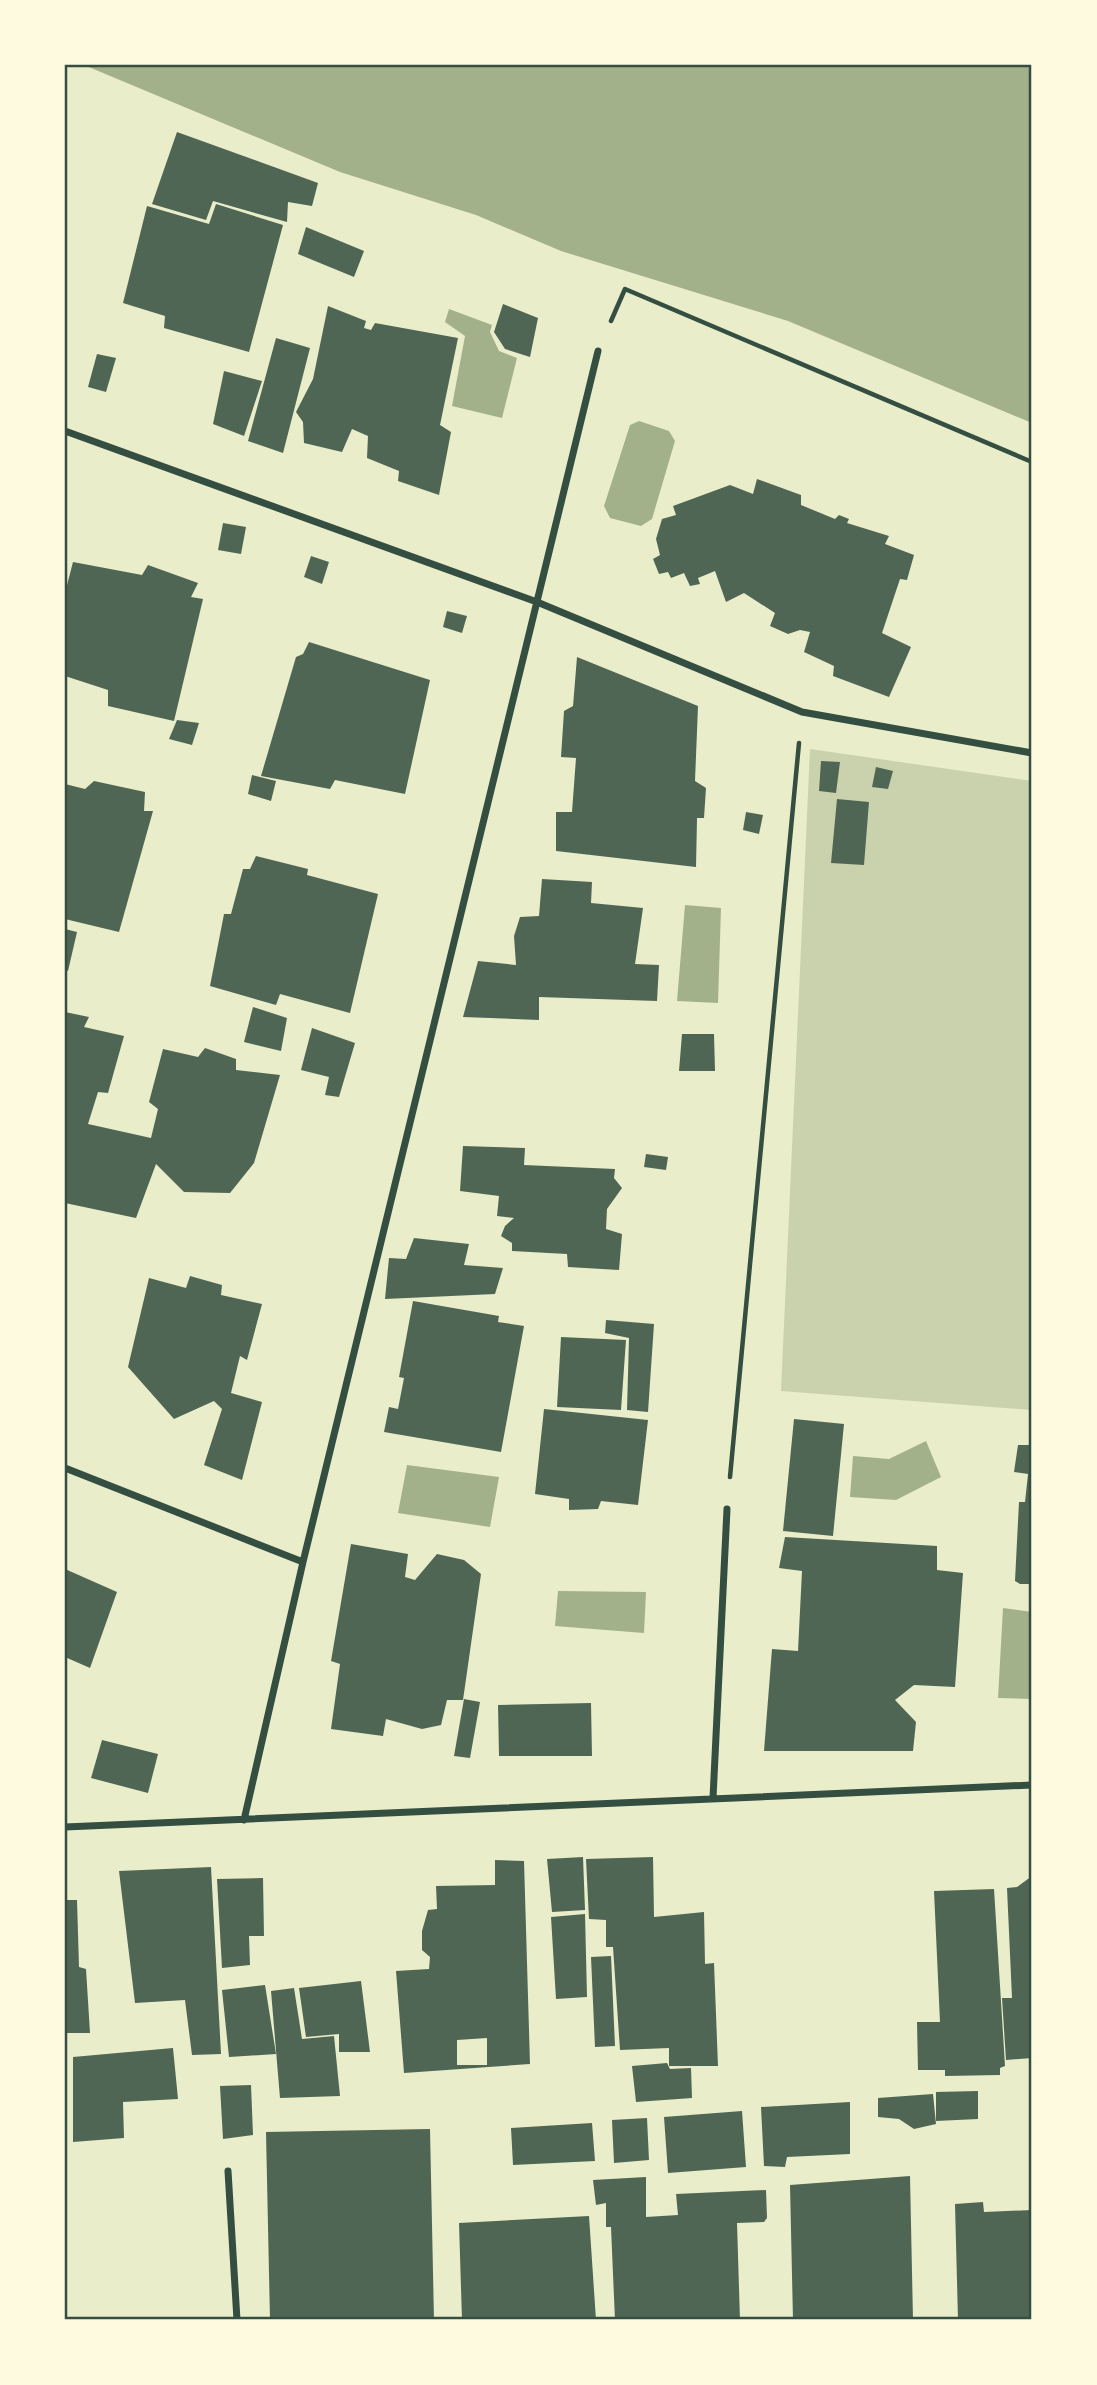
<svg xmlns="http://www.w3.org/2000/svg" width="1097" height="2385" font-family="Helvetica,sans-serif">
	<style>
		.green { fill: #cad2ad }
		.water { fill: #a3b18a }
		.building { fill: #4f6655; fill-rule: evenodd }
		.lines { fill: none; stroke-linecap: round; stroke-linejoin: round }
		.path { stroke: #344e41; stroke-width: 4.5 }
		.minor { stroke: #344e41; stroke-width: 7 }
		.neatline { fill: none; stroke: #344e41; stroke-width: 2.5 }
	</style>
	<rect width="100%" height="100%" fill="#e9edc9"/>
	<!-- green -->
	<path class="green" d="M 810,749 L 1032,781 L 1032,1410 L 781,1391 Z"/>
	<!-- water -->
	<path class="water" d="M 84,65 L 1032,65 L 1032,423 L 788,321 L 561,251 L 476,215 L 340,172 Z
		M 449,309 L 492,325 L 490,332 L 499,351 L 517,358 L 502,418 L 452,406 L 465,336 L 445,322 Z
		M 639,421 L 669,431 L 675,441 L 652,519 L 641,526 L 610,518 L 604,506 L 630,425 Z
		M 685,905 L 721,908 L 718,1003 L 677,1001 Z
		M 926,1441 L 941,1477 L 896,1500 L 850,1497 L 853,1456 L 889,1459 Z
		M 407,1465 L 499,1477 L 490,1527 L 398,1513 Z
		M 558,1591 L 646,1592 L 644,1633 L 555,1626 Z
		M 1003,1608 L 1032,1612 L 1032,1699 L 998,1698 Z"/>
	<!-- building -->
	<path class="building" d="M 177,132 L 318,183 L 312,206 L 288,202 L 287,222 L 213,201 L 206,220 L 152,204 Z
		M 216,204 L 283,225 L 249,352 L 164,328 L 165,316 L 123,303 L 147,206 L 209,224 Z
		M 306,227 L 364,251 L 354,277 L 298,254 Z
		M 503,304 L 538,318 L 530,357 L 505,349 L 494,332 Z
		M 328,306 L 366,321 L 364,328 L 371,330 L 375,323 L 458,338 L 440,425 L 451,432 L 439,495 L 398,481 L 399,471 L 367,458 L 368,436 L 352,429 L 342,452 L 304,443 L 303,422 L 296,412 L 313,379 Z
		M 276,338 L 310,348 L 283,453 L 248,441 Z
		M 97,354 L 116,358 L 106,392 L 88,387 Z
		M 224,371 L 262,381 L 244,436 L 213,424 Z
		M 757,479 L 801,495 L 801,505 L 835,519 L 839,515 L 849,519 L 847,523 L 889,536 L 885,544 L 914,555 L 907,580 L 900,579 L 882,633 L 911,647 L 889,697 L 833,676 L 834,666 L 804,652 L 810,632 L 800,630 L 788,634 L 770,626 L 775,613 L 744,593 L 726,602 L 715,571 L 698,578 L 700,584 L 690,586 L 684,573 L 671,578 L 668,572 L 659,574 L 653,559 L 660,555 L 656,539 L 662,519 L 676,515 L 673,506 L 730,485 L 753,494 Z
		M 223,523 L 246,527 L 241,554 L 218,550 Z
		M 311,556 L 329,562 L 322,584 L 304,577 Z
		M 73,562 L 142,575 L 148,565 L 198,583 L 191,597 L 203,599 L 174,721 L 108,706 L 108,690 L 65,676 L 65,593 Z
		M 447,611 L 467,616 L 462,633 L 443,627 Z
		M 309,642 L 430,680 L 405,794 L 335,780 L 330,789 L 261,776 L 296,657 L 303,654 Z
		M 577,657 L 698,706 L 695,781 L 706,788 L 704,818 L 697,818 L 696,867 L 556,851 L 556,812 L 572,812 L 576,758 L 561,757 L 564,711 L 573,706 Z
		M 177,720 L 199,723 L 192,745 L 169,739 Z
		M 821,761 L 840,762 L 836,793 L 819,791 Z
		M 876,767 L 893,771 L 888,789 L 872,787 Z
		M 252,775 L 276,781 L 271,801 L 248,794 Z
		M 94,781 L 145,792 L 144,811 L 153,811 L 119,932 L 65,919 L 65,784 L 85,789 Z
		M 837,799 L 869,802 L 864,865 L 831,863 Z
		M 746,812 L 763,815 L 759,834 L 743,830 Z
		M 256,856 L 308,869 L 307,875 L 378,894 L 350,1013 L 280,994 L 276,1005 L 210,986 L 224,914 L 231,914 L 243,869 L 250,869 Z
		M 542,879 L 592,882 L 591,903 L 643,908 L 635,964 L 659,965 L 657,1001 L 539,997 L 539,1020 L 463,1017 L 478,961 L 516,965 L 514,936 L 520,917 L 539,916 Z
		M 65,929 L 77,932 L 68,971 L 65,970 Z
		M 253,1007 L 287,1018 L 281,1051 L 244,1042 Z
		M 65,1012 L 89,1017 L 84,1027 L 124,1036 L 108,1093 L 98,1092 L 88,1124 L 151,1138 L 158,1109 L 149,1102 L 163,1049 L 198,1057 L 205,1048 L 236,1059 L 236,1070 L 280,1075 L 254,1163 L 230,1193 L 184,1192 L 156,1164 L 136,1218 L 65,1203 Z
		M 312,1028 L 355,1043 L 339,1097 L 325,1095 L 329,1077 L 301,1070 Z
		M 682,1034 L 714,1034 L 715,1071 L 679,1071 Z
		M 463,1146 L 525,1148 L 524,1165 L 615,1169 L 614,1178 L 622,1188 L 607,1209 L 606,1229 L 622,1234 L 619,1270 L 568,1267 L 567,1254 L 512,1251 L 512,1243 L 501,1236 L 505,1226 L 514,1218 L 497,1216 L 499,1196 L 460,1191 Z
		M 646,1154 L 668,1157 L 666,1170 L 644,1167 Z
		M 414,1238 L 469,1244 L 464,1265 L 503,1268 L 495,1294 L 385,1299 L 389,1258 L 406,1259 Z
		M 190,1276 L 222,1285 L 221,1295 L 262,1304 L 247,1360 L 240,1356 L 231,1393 L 262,1402 L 242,1480 L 204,1465 L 222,1409 L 214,1401 L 174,1419 L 128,1367 L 149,1278 L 186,1288 Z
		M 413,1301 L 499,1316 L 498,1322 L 524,1326 L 501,1452 L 384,1432 L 389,1407 L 398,1409 L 404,1378 L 399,1377 Z
		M 606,1320 L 654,1324 L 648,1412 L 627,1410 L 629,1338 L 605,1333 Z
		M 561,1337 L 626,1340 L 621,1410 L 557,1407 Z
		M 544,1409 L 648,1420 L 638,1505 L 601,1501 L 598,1509 L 569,1510 L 569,1499 L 535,1494 Z
		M 794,1419 L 844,1424 L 833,1536 L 783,1531 Z
		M 1018,1445 L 1032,1445 L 1032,1584 L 1020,1584 L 1015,1581 L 1019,1502 L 1025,1502 L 1028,1474 L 1014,1472 Z
		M 785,1537 L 937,1546 L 937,1570 L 963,1573 L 955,1687 L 914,1685 L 895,1700 L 916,1722 L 913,1751 L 764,1751 L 772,1649 L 798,1651 L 802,1571 L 779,1568 Z
		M 351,1544 L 408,1554 L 405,1577 L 415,1580 L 437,1554 L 464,1560 L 481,1574 L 463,1700 L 447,1700 L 441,1725 L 422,1729 L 386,1719 L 383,1736 L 331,1729 L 340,1664 L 331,1661 Z
		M 65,1569 L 117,1592 L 90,1668 L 65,1657 Z
		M 464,1699 L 480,1702 L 470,1758 L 454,1756 Z
		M 591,1703 L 592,1756 L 499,1756 L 498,1705 Z
		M 102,1740 L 158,1754 L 148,1793 L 91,1778 Z
		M 583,1857 L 585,1910 L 552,1912 L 547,1859 Z
		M 653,1857 L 654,1917 L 704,1912 L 705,1964 L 714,1963 L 718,2066 L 669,2066 L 669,2048 L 620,2050 L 613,1947 L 606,1947 L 606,1920 L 589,1919 L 586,1859 Z
		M 495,1860 L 524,1861 L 530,2064 L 404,2073 L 396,1971 L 429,1969 L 430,1957 L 422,1950 L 422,1931 L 428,1910 L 437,1909 L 436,1886 L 495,1885 ZM 487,2038 L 487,2065 L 457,2065 L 457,2040 Z
		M 211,1867 L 221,2054 L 192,2055 L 185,2000 L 135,2003 L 119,1871 Z
		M 1032,1876 L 1032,2058 L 1006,2060 L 1002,1998 L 1012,1998 L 1007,1888 L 1017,1887 Z
		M 263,1878 L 264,1936 L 249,1936 L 250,1965 L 222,1968 L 217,1879 Z
		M 994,1889 L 1005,2066 L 1000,2068 L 1000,2075 L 945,2076 L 945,2070 L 918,2070 L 917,2022 L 940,2022 L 934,1891 Z
		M 65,1900 L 77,1900 L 79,1967 L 86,1969 L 90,2033 L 65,2033 Z
		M 585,1914 L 587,1997 L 556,1999 L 551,1917 Z
		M 611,1956 L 615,2046 L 595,2047 L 591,1957 Z
		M 361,1981 L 370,2052 L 339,2052 L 339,2034 L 306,2037 L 299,1988 Z
		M 265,1985 L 276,2054 L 229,2057 L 222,1990 Z
		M 294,1988 L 302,2039 L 334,2036 L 340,2096 L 280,2098 L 271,1991 Z
		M 173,2048 L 178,2099 L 123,2102 L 124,2138 L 73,2142 L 73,2057 Z
		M 667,2063 L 670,2069 L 691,2068 L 692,2098 L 636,2102 L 632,2066 Z
		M 251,2085 L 253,2135 L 223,2139 L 220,2086 Z
		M 978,2091 L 978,2119 L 936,2121 L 936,2092 Z
		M 933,2094 L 936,2124 L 914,2129 L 899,2119 L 878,2117 L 878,2098 Z
		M 850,2102 L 850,2154 L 787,2157 L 785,2167 L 764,2166 L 761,2107 Z
		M 742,2111 L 746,2167 L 668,2173 L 664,2117 Z
		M 647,2118 L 649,2160 L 614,2163 L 612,2120 Z
		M 592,2123 L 595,2161 L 513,2165 L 511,2128 Z
		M 430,2129 L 434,2320 L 270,2320 L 266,2132 Z
		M 910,2176 L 913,2320 L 793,2320 L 790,2185 Z
		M 646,2177 L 646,2217 L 678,2215 L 676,2194 L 766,2190 L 767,2218 L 764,2222 L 737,2223 L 740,2320 L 615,2320 L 611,2227 L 606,2227 L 606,2203 L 596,2205 L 593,2180 Z
		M 983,2202 L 984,2212 L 1032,2210 L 1032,2320 L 958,2320 L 955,2204 Z
		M 589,2216 L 596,2320 L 462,2320 L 459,2223 Z"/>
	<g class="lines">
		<!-- path -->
		<path class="path" d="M 611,321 L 625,289 L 1032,462
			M 730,1477 L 799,743"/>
		<!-- minor -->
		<path class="minor" d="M 65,431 L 537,602 L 802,712 L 1032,753
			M 65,1468 L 303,1562
			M 713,1798 L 727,1509
			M 244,1820 L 303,1562 L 598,351
			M 65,1827 L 1032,1785
			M 228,2171 L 237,2320"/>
	</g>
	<!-- border -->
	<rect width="1097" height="2385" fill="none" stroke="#fefae0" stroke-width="133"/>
	<rect x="66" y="66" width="964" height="2252" class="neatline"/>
</svg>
